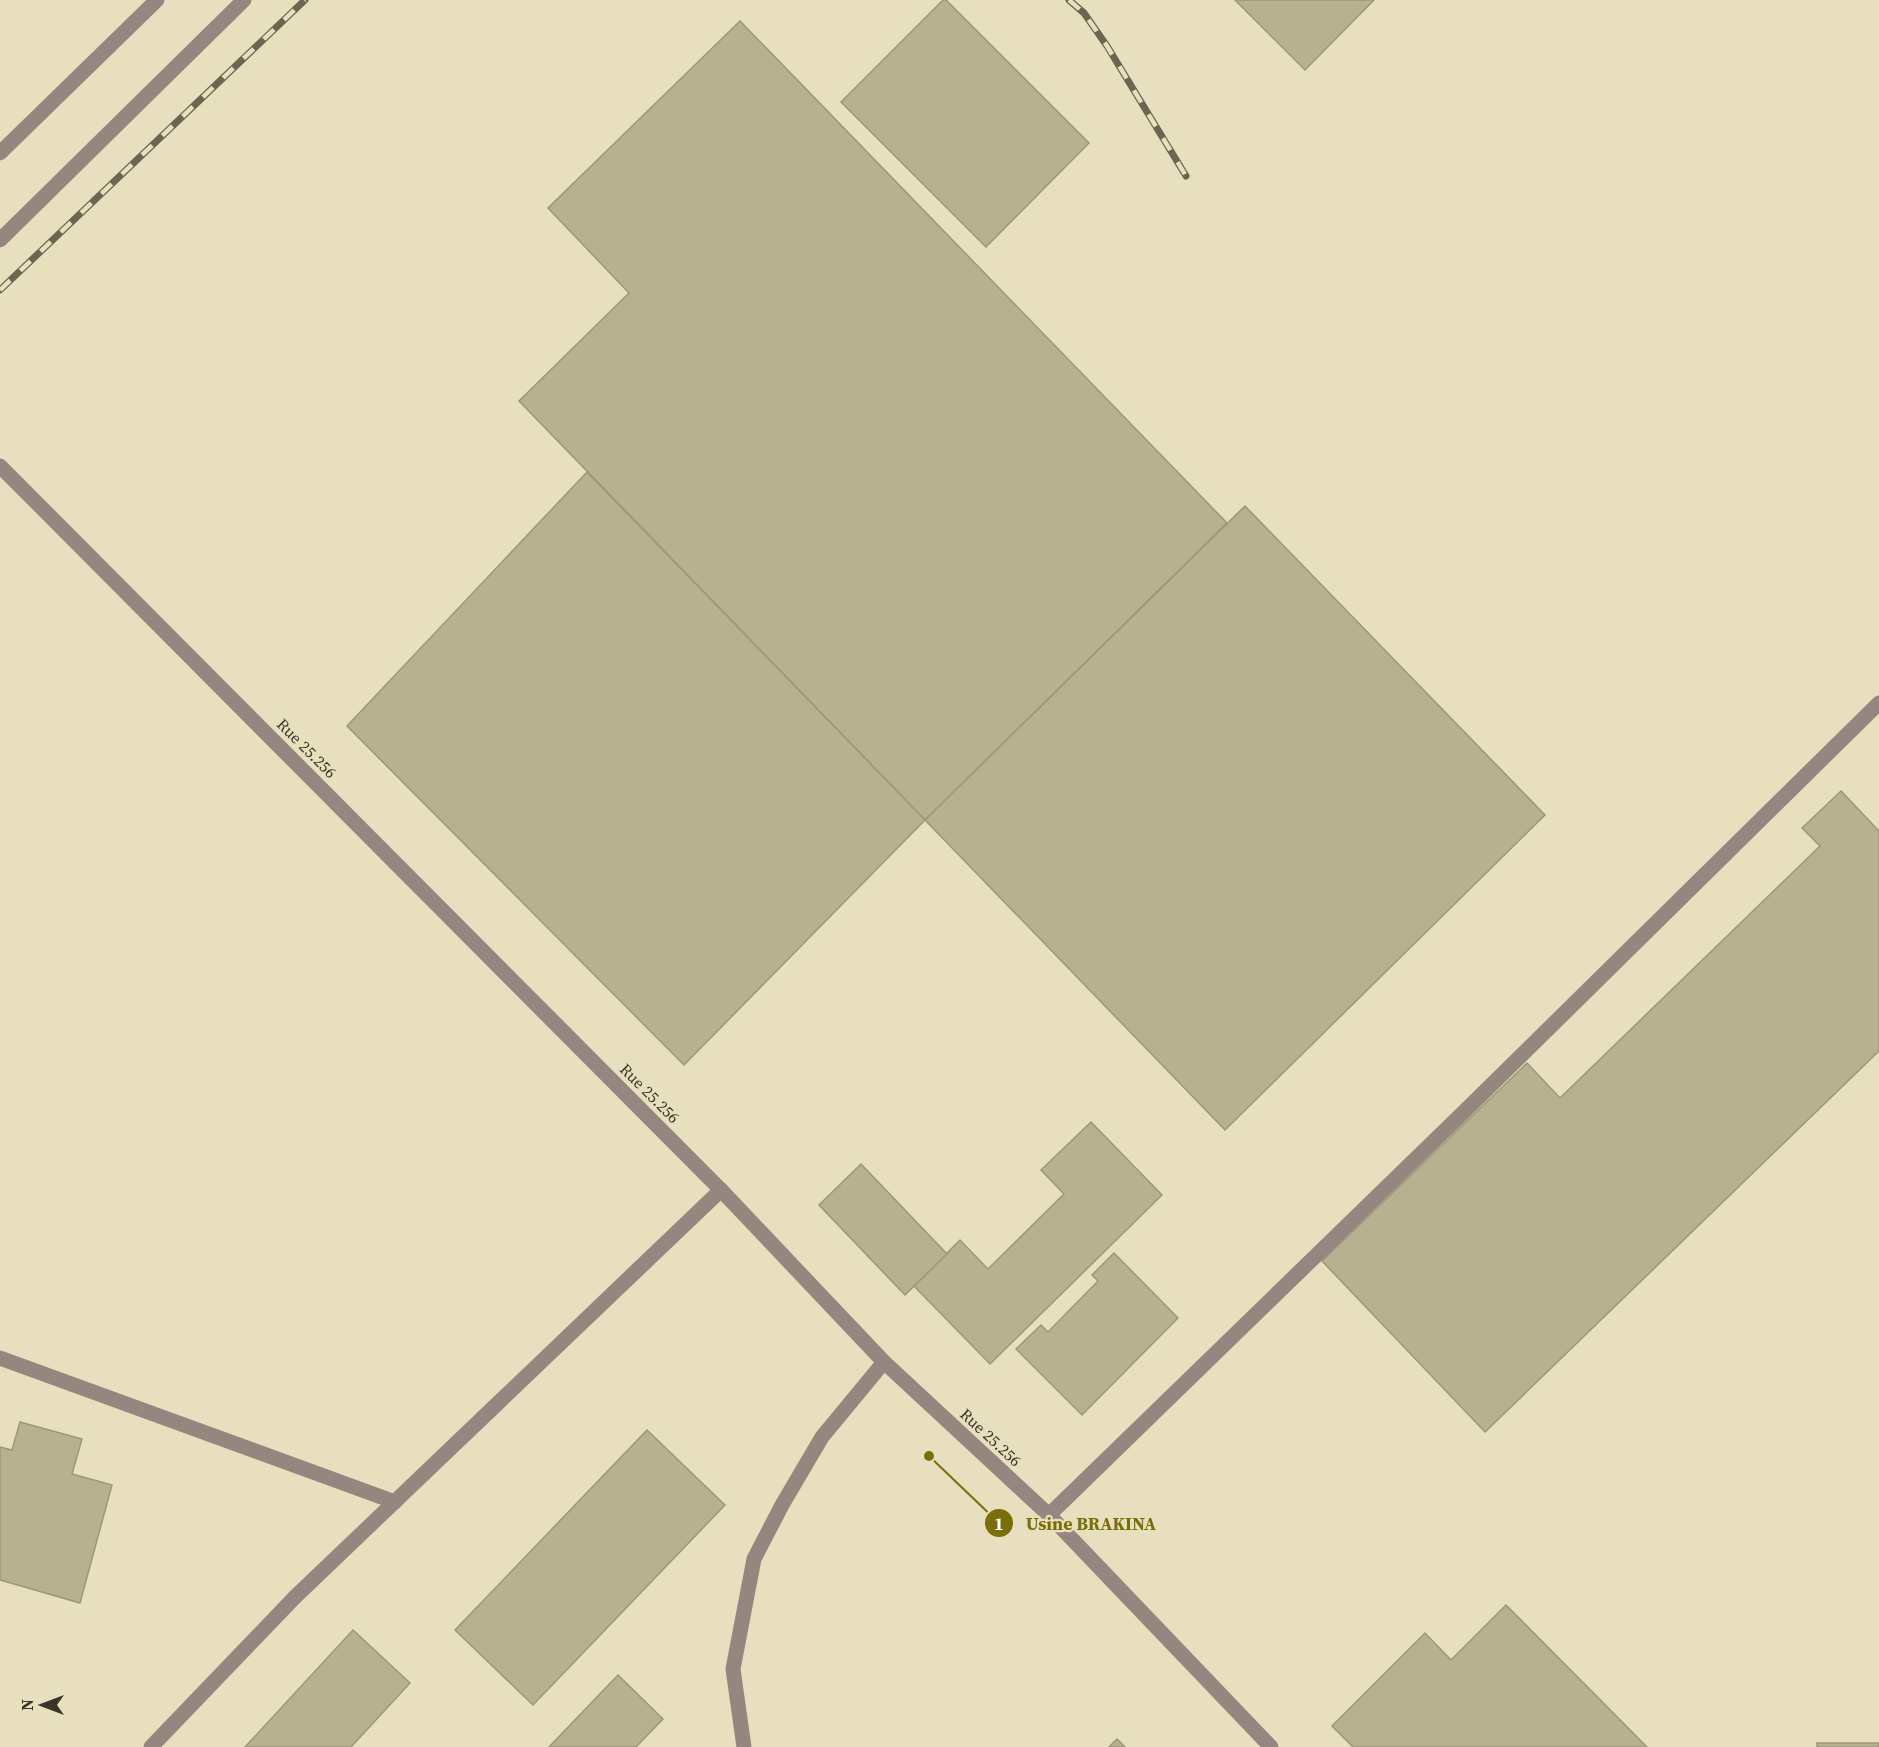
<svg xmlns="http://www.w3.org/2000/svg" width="1879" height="1747" viewBox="0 0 1879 1747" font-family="'Source Serif 4',serif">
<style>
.building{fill:#b8b18f;stroke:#9e9777;stroke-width:1.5}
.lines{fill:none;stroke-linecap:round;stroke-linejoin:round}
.minor{stroke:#958680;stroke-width:15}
.rail-casing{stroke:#6a6652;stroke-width:7}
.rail{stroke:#e7dfbd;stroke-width:4.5;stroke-dasharray:14;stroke-linecap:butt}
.labels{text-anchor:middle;stroke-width:4.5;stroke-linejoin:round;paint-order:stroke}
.street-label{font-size:16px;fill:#383527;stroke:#e7dfbd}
.leader{fill:none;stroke:#7a6e0b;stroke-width:2}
.callout-dot{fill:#7a6e0b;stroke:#e7dfbd;stroke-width:2}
.mark-label{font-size:18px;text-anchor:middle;font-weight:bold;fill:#fff}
.callout-label{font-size:18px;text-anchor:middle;font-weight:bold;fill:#7a6e0b;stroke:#e7dfbd;stroke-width:4.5;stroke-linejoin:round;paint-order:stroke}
</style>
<rect width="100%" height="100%" fill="#e7dfbd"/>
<!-- building -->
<g class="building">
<path d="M943 0H946L1089 143 986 247 841 102Z"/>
<path d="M1235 0H1374L1305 70Z"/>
<path d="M740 21 1227 523 925 820 519 401 629 293 548 208Z"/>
<path d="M587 472 925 820 684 1065 347 726Z"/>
<path d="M1245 506 1545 815 1225 1130 925 820Z"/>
<path d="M1841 791 1879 831V1051L1485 1432 1322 1261 1527 1063 1560 1098 1820 846 1802 828Z"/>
<path d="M1091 1122 1162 1195 990 1364 914 1286 960 1240 988 1269 1064 1194 1041 1170Z"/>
<path d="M861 1164 947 1254 905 1295 819 1205Z"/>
<path d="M1114 1253 1178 1318 1082 1415 1016 1349 1041 1325 1048 1332 1098 1281 1092 1275Z"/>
<path d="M20 1422 82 1439 72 1474 112 1485 80 1603 0 1580V1447L12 1450Z"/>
<path d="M647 1430 725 1505 533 1705 455 1630Z"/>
<path d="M1506 1605 1647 1747H1353L1332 1726 1425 1633 1451 1660Z"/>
<path d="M353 1630 410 1683 351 1747H245Z"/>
<path d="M618 1675 663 1719 636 1747H549Z"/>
<path d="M1117 1739 1125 1747H1109Z"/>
<rect x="1817" y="1743" width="62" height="4"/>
</g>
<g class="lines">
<!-- minor -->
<g class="minor">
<path d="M0 153 157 0"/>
<path d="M0 240 244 0"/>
<path d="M0 466 721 1190 884 1362 1049 1515 1271 1747"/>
<path d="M0 1358 395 1502"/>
<path d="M1049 1515 1469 1107 1879 703"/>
<path d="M151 1747 295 1597 721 1190"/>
<path d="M744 1747 733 1669 754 1559 782 1505 822 1437 884 1362"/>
</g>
<!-- rail casing -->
<g class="rail-casing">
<g id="rail">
<path d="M1069 0 1084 13 1107 46 1186 176"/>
<path d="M0 290 305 0"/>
</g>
</g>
<!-- rail -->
<use href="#rail" class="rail"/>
</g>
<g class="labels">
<!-- street labels -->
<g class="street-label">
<text transform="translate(307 748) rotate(45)" y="6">Rue 25.256</text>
<text transform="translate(650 1093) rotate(45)" y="6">Rue 25.256</text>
<text transform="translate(991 1437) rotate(43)" y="6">Rue 25.256</text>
</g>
</g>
<!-- callouts -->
<path class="leader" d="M929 1456L999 1523"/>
<g class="callout-dot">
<circle cx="929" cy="1456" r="6"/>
<circle cx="999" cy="1523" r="15"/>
</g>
<g class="mark-label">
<text x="999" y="1530">1</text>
</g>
<g class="callout-label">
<text x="1091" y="1530">Usine BRAKINA</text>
</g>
<!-- north arrow -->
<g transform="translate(42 1705) rotate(270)" stroke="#e7dfbd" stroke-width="4.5" paint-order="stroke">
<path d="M0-4.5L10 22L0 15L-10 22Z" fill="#383527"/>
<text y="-9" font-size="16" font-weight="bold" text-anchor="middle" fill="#383527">N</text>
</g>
</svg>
